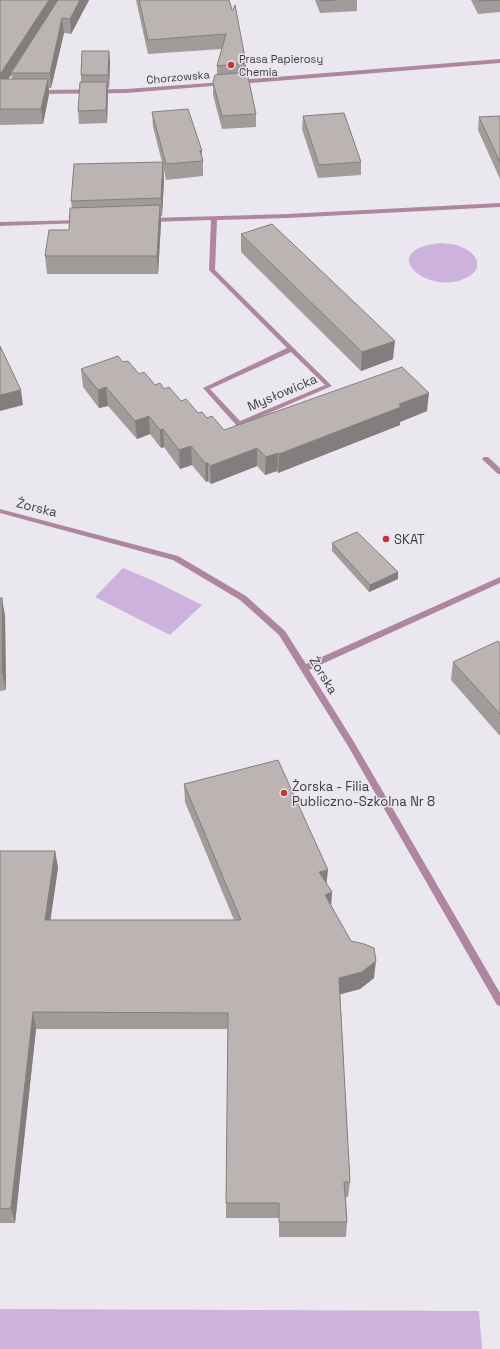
<svg xmlns="http://www.w3.org/2000/svg" width="500" height="1349" viewBox="0 0 500 1349" font-family="'Space Grotesk',sans-serif">
<style>
.green{fill:#cdb2dd}
.lines{fill:none;stroke-linecap:round;stroke-linejoin:round}
.minor{fill:#af86a1;fill-rule:evenodd}
.wall{fill:#a19b99;fill-rule:evenodd}
.shaded-wall{fill:#837e7d}
.building{fill:#bbb4b2;stroke:#837e7d}
.poi-dot{fill:#c43634;stroke:#ebe7ee;stroke-width:1.5}
.labels{text-anchor:middle;stroke-width:3;stroke-linejoin:round;paint-order:stroke}
.far-poi-label{font-size:11px;fill:#3d3b3e;stroke:#ebe7ee;text-anchor:start}
.far-street-label{font-size:11px;fill:#3d3b3e;stroke:#ebe7ee}
.street-label{font-size:13px;fill:#3d3b3e;stroke:#ebe7ee}
.poi-label{font-size:13px;fill:#3d3b3e;stroke:#ebe7ee;text-anchor:start}
</style>
<rect width="100%" height="100%" fill="#ebe7ee"/>
<!-- green -->
<g class="green">
<path d="M440 243C447 243 454 244 461 247 478 253 485 269 466 278 428 297 374 250 440 243Z"/>
<path d="M123 568 154 581 202 605 170 635 95 597Z"/>
<path d="M0 1309 479 1311 482 1349H0Z"/>
</g>
<g class="lines">
<!-- minor -->
<g class="minor">
<path d="M500 59V63L238 84 235 82 238 80Z"/>
<path d="M223 82 225 83V85L126 93 39 94 36 92 39 90 126 89Z"/>
<path d="M500 203V207L287 218 217 220 215 270 332 386 239 426H237L203 388 287 348 209 270 211 220 151 222 148 220 151 218 287 214ZM291 352 325 385 240 421 210 389Z"/>
<path d="M80 220 82 221V223L0 226V222Z"/>
<path d="M484 457H488L500 468V474H498L484 461 482 459Z"/>
<path d="M0 509 178 556 246 596 285 631 306 664 500 577V583L309 670 354 742 500 993V1006L497 1005 348 746 279 635 240 600 173 560 0 513Z"/>
</g>
</g>
<!-- wall -->
<g class="wall">
<path d="M0 0H89L71 34 64 33 51 88H49V94L43 124 0 125ZM11 75 12 79H8Z"/>
<path d="M136 0H229L246 63V72L256 114V127L222 129 213 95V82L217 74V66L222 49 148 54Z"/>
<path d="M315 0H357V11L320 13Z"/>
<path d="M471 0H500V12L478 14Z"/>
<path d="M109 51 110 63 109 88H108V94L107 123 79 124 78 111 81 82V75Z"/>
<path d="M152 112 202 151V157L203 161V176L166 180 163 166 164 180 162 216H161V223L158 274H47L45 256 69 230 72 208 71 201 162 162 153 127Z"/>
<path d="M303 116 361 162V175L318 178 302 129Z"/>
<path d="M500 116V179L478 130 479 117Z"/>
<path d="M241 234 393 359 361 371 241 252Z"/>
<path d="M123 362 155 385 164 389 198 413 207 418 224 430 427 411 400 422V425L278 473 277 471 265 475 257 466 211 484 208 481 206 482 192 465 180 469 164 447 161 448 150 434 137 439 108 406 99 408 83 387 81 369Z"/>
<path d="M332 543 398 572V579L369 592 332 551Z"/>
<path d="M0 598 5 616 6 690 0 691Z"/>
<path d="M500 643V736L451 680 453 662Z"/>
<path d="M184 784 327 884 331 907 351 941 374 978 360 989 340 994 350 1182 348 1197H346L347 1222 346 1237H279V1218H226V1203L228 1029H36L15 1223H0V851H55L58 868 50 920H234L185 802Z"/>
</g>
<!-- shaded-wall -->
<g class="shaded-wall">
<path d="M49 0H59L11 73V75L3 88 0 89V73Z"/>
<path d="M80 0H89L71 34 70 19Z"/>
<path d="M62 18 64 33 51 88 50 73Z"/>
<path d="M109 51 110 63 109 88 108 75Z"/>
<path d="M48 79 49 94 43 124 41 109Z"/>
<path d="M107 82 108 94 107 123 106 110Z"/>
<path d="M163 162 164 180 162 216 161 198Z"/>
<path d="M160 205 161 223 158 274 157 256Z"/>
<path d="M395 341 393 359 361 371 362 352Z"/>
<path d="M106 387 108 406 99 408 98 390Z"/>
<path d="M21 390 23 405 0 411V395Z"/>
<path d="M429 393 427 411 400 422V425L278 473 279 454 399 404Z"/>
<path d="M149 416 150 434 137 439 135 421Z"/>
<path d="M163 429 164 447 161 448 160 430Z"/>
<path d="M191 446 192 465 180 469 179 450Z"/>
<path d="M257 448V466L211 484 210 466Z"/>
<path d="M278 453 277 471 265 475 266 457Z"/>
<path d="M205 463H208V481L206 482Z"/>
<path d="M398 572V579L369 592 370 585Z"/>
<path d="M2 598 5 616 6 690 2 672Z"/>
<path d="M55 851 58 868 48 937 45 920Z"/>
<path d="M328 870 326 888 319 872Z"/>
<path d="M332 892 331 910 325 895Z"/>
<path d="M376 961 374 978 360 989 338 995 339 978Z"/>
<path d="M33 1012 36 1029 15 1223 11 1208Z"/>
</g>
<!-- building -->
<g class="building">
<path d="M0 0H49L1 73H0Z"/>
<path d="M58 0H80L70 19 62 18 50 73H11Z"/>
<path d="M139 0H229L232 10H233L235 5 246 63 217 66 226 34 148 40Z"/>
<path d="M320 0H335L320 1Z"/>
<path d="M479 0H500L479 1Z"/>
<path d="M82 51H109L108 75H81Z"/>
<path d="M247 72 256 114 222 116 213 82 215 75Z"/>
<path d="M0 79H48L41 109H0Z"/>
<path d="M80 82H107L106 110 78 111Z"/>
<path d="M188 109 202 151H200L203 161 166 164 152 112Z"/>
<path d="M344 113 361 162 319 165 303 116Z"/>
<path d="M500 116V162L479 117Z"/>
<path d="M163 162 161 198 71 201 74 164Z"/>
<path d="M160 205 157 256H45L49 230H69L70 208Z"/>
<path d="M272 224 395 341 362 352 241 234Z"/>
<path d="M0 346 21 390 0 395Z"/>
<path d="M118 356 123 362 128 361 139 374 144 372 155 385 160 383 164 389 169 387 181 401 186 399 198 413 202 412 207 418 212 416 224 430 402 367 429 393 399 404 401 407 279 454 278 453 266 457 257 448 210 466 208 463H205L191 446 179 450 163 429 160 430 149 416 135 421 106 387 98 390 81 369Z"/>
<path d="M357 532 398 572 370 585 332 543Z"/>
<rect x="0" y="598" width="2" height="74"/>
<path d="M498 641 500 643V714L453 662Z"/>
<path d="M278 760 328 870 319 872 332 892 325 895 351 941 364 944 374 948 376 961 362 972 339 978 350 1182H344L347 1222H279V1203H226L228 1013 33 1012 11 1208 0 1209V851H55L45 920H241L184 784Z"/>
</g>
<!-- markers -->
<g class="poi-dot">
<circle cx="231" cy="65" r="4"/>
<circle cx="386" cy="539" r="4"/>
<circle cx="284" cy="793" r="4"/>
</g>
<g class="labels">
<!-- far-poi labels -->
<g class="far-poi-label">
<text x="239" y="63">Prasa Papierosy<tspan x="239" dy="13">Chemia</tspan></text>
</g>
<!-- far-street labels -->
<g class="far-street-label">
<text transform="translate(178 77) rotate(-5)" y="4">Chorzowska</text>
</g>
<!-- street labels -->
<g class="street-label">
<text transform="translate(282 392) rotate(-23)" y="5">Mysłowicka</text>
<text transform="translate(37 507) rotate(14)" y="5">Żorska</text>
<text transform="translate(324 675) rotate(59)" y="5">Żorska</text>
</g>
<!-- poi labels -->
<g class="poi-label">
<text x="394" y="544">SKAT</text>
<text x="292" y="791">Żorska - Filia<tspan x="292" dy="15">Publiczno-Szkolna Nr 8</tspan></text>
</g>
</g>
</svg>
